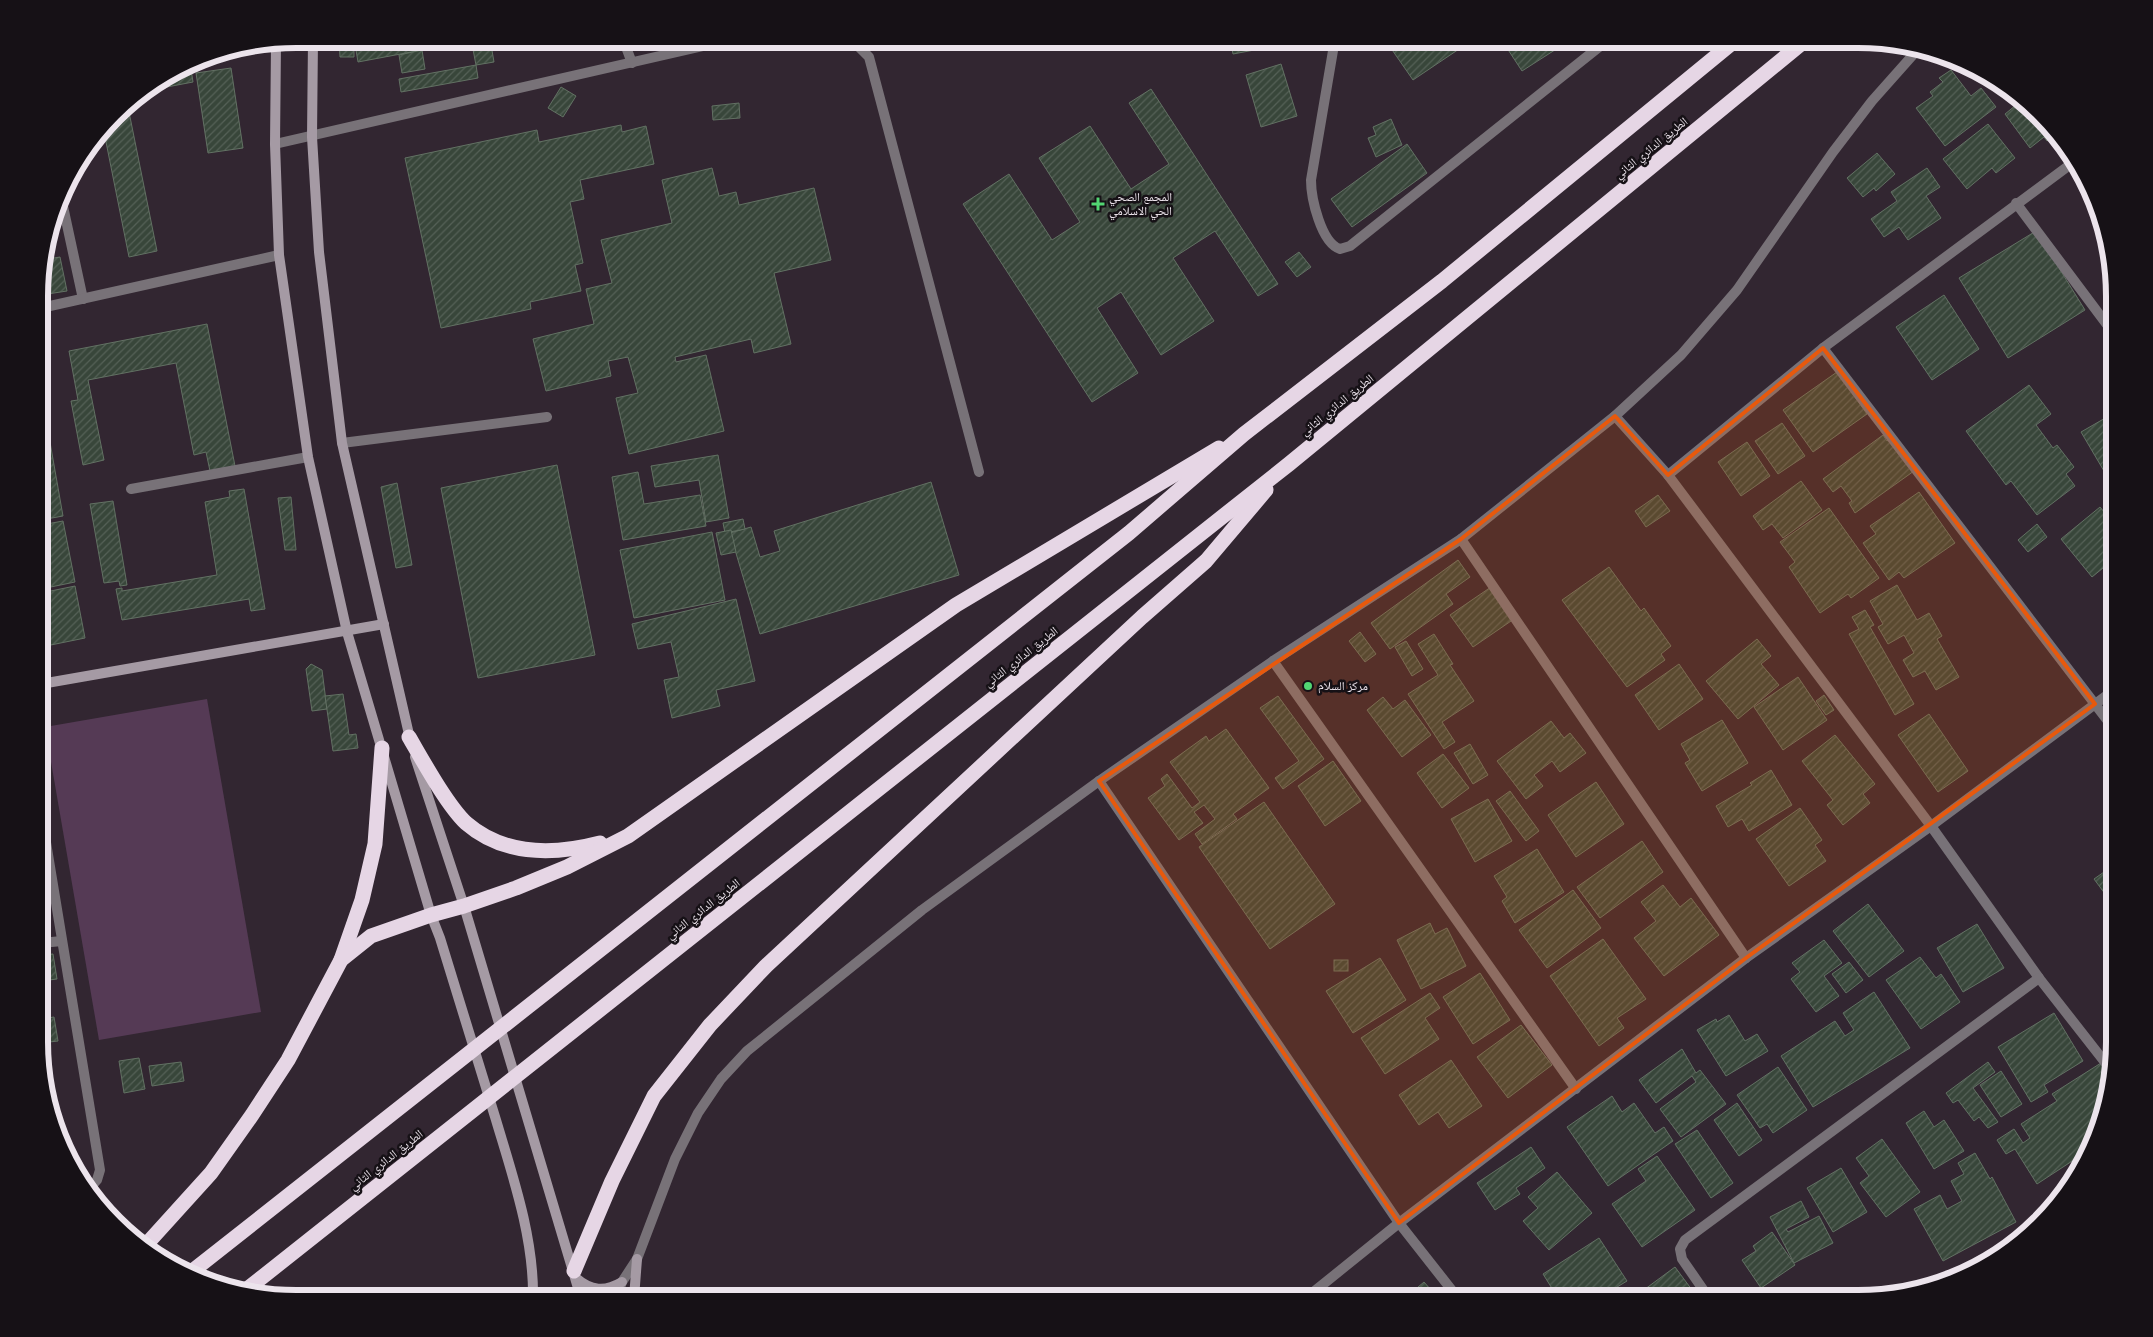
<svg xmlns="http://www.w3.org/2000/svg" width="2153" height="1337" viewBox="0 0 2153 1337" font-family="'DM Sans','Noto Naskh Arabic',sans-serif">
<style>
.grass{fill:#553a55}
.building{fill:url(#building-hatch);stroke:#627163}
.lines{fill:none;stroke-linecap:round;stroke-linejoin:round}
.lane{stroke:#787278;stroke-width:10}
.street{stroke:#787278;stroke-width:10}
.secondary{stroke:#a59aa4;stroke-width:10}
.highway{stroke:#e6d6e5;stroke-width:15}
.marked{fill:#e8590c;fill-opacity:0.2;stroke:#e8590c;stroke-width:4;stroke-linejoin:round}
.poi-dot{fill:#52d673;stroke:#161116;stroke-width:2}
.labels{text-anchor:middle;stroke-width:5;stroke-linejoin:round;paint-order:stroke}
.street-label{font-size:12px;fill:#ece4ec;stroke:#161116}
.poi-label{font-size:12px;fill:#ece4ec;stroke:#161116;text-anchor:start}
.rim{fill:none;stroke:#ece4ec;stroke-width:6}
</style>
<defs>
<pattern id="building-hatch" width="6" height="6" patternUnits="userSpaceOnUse" patternTransform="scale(1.25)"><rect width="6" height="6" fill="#38463a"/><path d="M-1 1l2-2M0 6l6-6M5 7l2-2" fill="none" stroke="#556157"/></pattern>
</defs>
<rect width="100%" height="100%" fill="#322631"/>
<!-- grass -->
<path class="grass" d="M207 699 261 1012 99 1040 45 727Z"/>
<!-- building -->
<g class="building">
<path d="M339 39H354V57H340Z"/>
<path d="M385 39H420L422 50 358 62 355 44Z"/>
<path d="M420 39H471L472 42 422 50Z"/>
<path d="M471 39H490L494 62 476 65Z"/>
<path d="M505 39H522L523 40 506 43Z"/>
<path d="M1230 39H1264L1265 48 1233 54Z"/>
<path d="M1395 39H1465L1468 43 1413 80 1388 44Z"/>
<path d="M1501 39H1572L1522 71Z"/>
<path d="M422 50 425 69 402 73 399 55Z"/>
<path d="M190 63 193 82 146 91Z"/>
<path d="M1281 64 1297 116 1261 127 1246 75Z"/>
<path d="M476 65 478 78 401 92 399 79Z"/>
<path d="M231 68 243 148 208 153 196 73Z"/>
<path d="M1951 70 1971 96 1981 88 1996 107 1945 146 1916 108 1933 96 1930 92 1943 82 1939 78Z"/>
<path d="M1991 78 2000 82 2005 86 1997 92 1988 81Z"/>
<path d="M561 87 576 96 563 117 548 108Z"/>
<path d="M1151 89 1278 284 1258 296 1215 231 1173 258 1214 321 1161 355 1121 292 1097 308 1138 373 1092 402 963 204 1009 174 1052 240 1080 222 1039 158 1090 126 1131 189 1169 164 1129 103Z"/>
<path d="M2021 101 2050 126 2056 134 2047 141 2044 137 2030 148 2005 114Z"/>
<path d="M127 102 157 251 129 257 104 132Z"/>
<path d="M739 103 740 118 713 120 712 106Z"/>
<path d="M1391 119 1402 145 1376 157 1368 138 1376 135 1373 127Z"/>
<path d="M1988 124 2015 158 1996 173 1992 168 1967 189 1943 159Z"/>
<path d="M621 125 622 132 646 126 654 164 580 180 584 199 570 202 583 263 575 265 581 291 530 302 531 309 441 328 405 158 537 130 539 142Z"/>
<path d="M1407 144 1427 173 1352 227 1331 199Z"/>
<path d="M1877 153 1895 174 1876 191 1874 188 1863 197 1847 178Z"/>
<path d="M712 168 719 196 736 192 739 205 814 188 831 260 774 273 791 344 754 353 751 339 675 357 676 362 706 355 724 431 629 454 616 398 638 393 628 357 608 361 611 376 546 391 533 339 594 324 586 289 612 283 601 240 672 223 662 180Z"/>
<path d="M1927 168 1940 187 1926 196 1941 218 1908 240 1899 227 1884 237 1871 219 1897 201 1891 192Z"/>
<path d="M2088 188 2099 214 2083 192Z"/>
<path d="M2036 231 2085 310 2008 358 1959 278Z"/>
<path d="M1299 252 1311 267 1297 277 1285 262Z"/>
<path d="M60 257 67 291 41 295 42 260Z"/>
<path d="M1944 295 1979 349 1932 380 1896 327Z"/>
<path d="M207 324 235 466 210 471 206 452 194 455 176 363 88 380 104 460 83 465 71 401 78 400 69 351Z"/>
<path d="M1837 372 1867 414 1813 452 1783 410Z"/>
<path d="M2029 385 2051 414 2036 425 2053 448 2057 445 2074 467 2066 474 2075 486 2037 515 2011 481 2006 485 1966 431Z"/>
<path d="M41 394 46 420 41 421Z"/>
<path d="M2114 413V488L2081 432Z"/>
<path d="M1782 423 1805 456 1778 474 1755 441Z"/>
<path d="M47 425 63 516 41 520V426Z"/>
<path d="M1883 435 1887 441 1891 438 1914 471 1855 513 1849 503 1852 501 1841 486 1833 492 1823 479Z"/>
<path d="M1747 442 1770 476 1741 496 1718 462Z"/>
<path d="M718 455 729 518 706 522 699 480 655 487 651 466Z"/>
<path d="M557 465 595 655 478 678 441 488Z"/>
<path d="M638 472 644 504 700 495 706 526 623 540 612 477Z"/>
<path d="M1801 481 1822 510 1783 538 1772 524 1763 530 1753 516Z"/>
<path d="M931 482 959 575 760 634 730 533 751 527 760 557 780 551 774 531Z"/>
<path d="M397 483 412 565 396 568 381 487Z"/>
<path d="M244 489 265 609 251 611 249 599 122 620 116 589 122 588V591L217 575 205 502 230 497 229 491Z"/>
<path d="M1919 492 1955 543 1904 578 1899 572 1889 580 1863 543 1876 534 1870 526Z"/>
<path d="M1658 495 1670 511 1646 527 1635 511Z"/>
<path d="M291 497 296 550H285L278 498Z"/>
<path d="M113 501 127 585 120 586 119 581 104 583 90 504Z"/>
<path d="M2100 507 2114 524V559L2092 577 2061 539Z"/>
<path d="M1829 508 1879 578 1851 598 1848 594 1820 613 1789 567 1795 562 1780 542Z"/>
<path d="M743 519 745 529 725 533 723 523Z"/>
<path d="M63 521 75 582 41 589V525Z"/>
<path d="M2037 524 2047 537 2028 552 2018 540Z"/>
<path d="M731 530 736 552 721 555 716 533Z"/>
<path d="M712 532 725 600 634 618 620 550Z"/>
<path d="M1458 560 1470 577 1446 594 1453 604 1390 649 1371 623Z"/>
<path d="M1609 567 1641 611 1644 608 1671 646 1661 654 1665 660 1627 687 1562 600Z"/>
<path d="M1897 585 1917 620 1929 613 1942 636 1937 639 1959 677 1936 690 1925 671 1913 677 1903 660 1914 653 1904 635 1888 644 1878 627 1883 624 1870 601Z"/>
<path d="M75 586 85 638 41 647V593Z"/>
<path d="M1491 587 1514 619 1473 647 1450 615Z"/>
<path d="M736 599 755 681 716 690 720 706 672 718 664 680 679 677 671 642 638 649 632 624Z"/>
<path d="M1865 610 1874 625 1870 627 1914 704 1895 715 1849 634 1859 629 1852 617Z"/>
<path d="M1360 632 1376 654 1365 662 1349 641Z"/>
<path d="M1434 634 1453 664 1450 665 1474 701 1442 722 1455 742 1444 749 1408 694 1438 675 1418 644Z"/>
<path d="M1757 639 1771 656 1761 664 1779 685 1738 719 1706 681Z"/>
<path d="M1406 641 1423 669 1412 676 1395 647Z"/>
<path d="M311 664 322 670 327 709 312 711 306 669Z"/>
<path d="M1679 664 1703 699 1659 730 1635 695Z"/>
<path d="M1798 677 1827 720 1783 750 1754 707Z"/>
<path d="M343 694 349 735 356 734 358 748 333 751 325 696Z"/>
<path d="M1824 695 1834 710 1826 715 1816 701Z"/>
<path d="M1278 696 1324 759 1283 789 1275 778 1299 761 1260 708Z"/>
<path d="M1383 697 1393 709 1405 700 1431 735 1402 757 1367 710Z"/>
<path d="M1929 714 1968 771 1938 792 1898 735Z"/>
<path d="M1722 720 1748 763 1702 791 1685 763 1690 760 1681 744Z"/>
<path d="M1551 721 1564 738 1570 733 1586 753 1560 772 1552 761 1534 775 1543 786 1526 799 1497 761Z"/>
<path d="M1226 729 1269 788 1233 814 1237 819 1202 844 1195 834 1215 819 1204 805 1194 812 1203 823 1179 840 1148 798 1165 786 1161 779 1167 774 1192 808 1200 802 1170 762 1206 736 1209 741Z"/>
<path d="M1835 735 1875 784 1863 794 1870 803 1843 825 1827 805 1833 800 1802 761Z"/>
<path d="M1470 744 1488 775 1473 784 1454 753Z"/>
<path d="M1443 754 1469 788 1442 808 1417 773Z"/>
<path d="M1333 761 1361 801 1325 826 1298 786Z"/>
<path d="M1771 770 1792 805 1749 831 1742 819 1728 827 1716 806 1752 785 1750 783Z"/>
<path d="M1596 782 1624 824 1576 857 1548 815Z"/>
<path d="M1510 791 1539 831 1526 841 1496 801Z"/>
<path d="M1488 799 1512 841 1475 862 1451 819Z"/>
<path d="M1264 802 1335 904 1270 949 1199 847Z"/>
<path d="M1800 808 1822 840 1815 845 1826 861 1789 886 1756 839Z"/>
<path d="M1642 841 1663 872 1600 918 1577 887Z"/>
<path d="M1537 849 1564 892 1515 923 1502 901 1507 897 1494 876Z"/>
<path d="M2114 865V906L2094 879Z"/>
<path d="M41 866 45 886 41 887Z"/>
<path d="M1663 885 1680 907 1691 898 1719 935 1664 976 1634 938 1656 921 1641 902Z"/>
<path d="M41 887 44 902H41Z"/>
<path d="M1573 890 1601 928 1547 968 1519 930Z"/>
<path d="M1868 904 1904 951 1869 977 1833 931Z"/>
<path d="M41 913 44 935 41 936Z"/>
<path d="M1430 923 1435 934 1447 928 1466 966 1421 989 1397 940Z"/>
<path d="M1977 924 2004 968 1963 992 1937 948Z"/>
<path d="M1603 939 1646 999 1617 1018 1624 1028 1599 1046 1550 976Z"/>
<path d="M1824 940 1842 963 1824 976 1839 996 1816 1012 1791 979 1800 972 1792 963Z"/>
<path d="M53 954 57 979 41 981V955Z"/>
<path d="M1920 957 1936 978 1941 974 1960 1002 1921 1029 1886 980Z"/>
<path d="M1380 958 1406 1000 1353 1033 1326 991Z"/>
<rect x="1334" y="960" width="14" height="11"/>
<path d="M1849 962 1863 980 1846 993 1832 974Z"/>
<path d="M1480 973 1510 1020 1473 1044 1443 997Z"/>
<path d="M1874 992 1910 1048 1813 1107 1781 1056 1835 1021 1845 1036 1854 1030 1843 1013Z"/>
<path d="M1430 993 1440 1008 1425 1018 1439 1039 1385 1074 1361 1038Z"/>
<path d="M2054 1013 2083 1061 2044 1085 2048 1092 2031 1102 1998 1047Z"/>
<path d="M1729 1015 1745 1041 1757 1034 1768 1051 1726 1076 1697 1030 1716 1019 1717 1022Z"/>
<path d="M54 1017 58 1041 41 1043V1019Z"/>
<path d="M1521 1025 1552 1065 1508 1098 1477 1057Z"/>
<path d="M1682 1049 1696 1073 1700 1070 1726 1104 1681 1137 1660 1109 1696 1082 1692 1076 1656 1103 1639 1080Z"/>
<path d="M139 1058 145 1089 124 1093 119 1061Z"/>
<path d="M1451 1060 1482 1106 1449 1128 1438 1112 1419 1125 1399 1095Z"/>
<path d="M181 1062 184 1081 152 1086 149 1066Z"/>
<path d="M1988 1062 1995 1072 1973 1088 1998 1122 1988 1128 1979 1117 1974 1121 1958 1100 1953 1103 1946 1093Z"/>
<path d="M2101 1063 2110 1077 2101 1123 2086 1152 2037 1184 2015 1149 2006 1154 1997 1140 2014 1129 2023 1143 2030 1138 2021 1124 2057 1101 2052 1094Z"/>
<path d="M1778 1067 1807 1110 1773 1133 1767 1124 1760 1128 1737 1095Z"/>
<path d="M2001 1071 2022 1104 2001 1117 1980 1085Z"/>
<path d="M48 1077 58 1125 42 1078Z"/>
<path d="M1612 1096 1622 1112 1634 1103 1655 1133 1664 1127 1673 1141 1608 1186 1567 1127Z"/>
<path d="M1737 1103 1762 1140 1739 1156 1714 1120Z"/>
<path d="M1924 1111 1934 1127 1944 1120 1964 1151 1934 1169 1906 1123Z"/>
<path d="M1697 1130 1733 1183 1711 1198 1675 1144Z"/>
<path d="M1882 1139 1920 1192 1886 1217 1860 1183 1869 1176 1856 1158Z"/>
<path d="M1531 1147 1545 1168 1516 1188 1520 1194 1495 1210 1477 1183Z"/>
<path d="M1975 1153 1990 1179 1992 1177 2016 1222 1943 1261 1914 1209 1940 1195 1947 1209 1962 1201 1951 1181 1964 1174 1958 1163Z"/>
<path d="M1657 1156 1695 1210 1642 1247 1612 1204 1646 1181 1638 1169Z"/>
<path d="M1841 1168 1867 1212 1833 1232 1807 1188Z"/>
<path d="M1557 1172 1592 1213 1549 1250 1523 1221 1538 1208 1528 1197Z"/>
<path d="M1801 1201 1809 1217 1786 1229 1788 1232 1819 1216 1833 1243 1794 1263 1770 1217Z"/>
<path d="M1772 1232 1795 1265 1761 1288 1742 1260 1756 1251 1753 1246Z"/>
<path d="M1599 1238 1627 1281 1599 1298H1558L1543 1274Z"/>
<path d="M1675 1267 1698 1298H1646L1641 1292Z"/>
<path d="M1424 1282 1438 1298H1405Z"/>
</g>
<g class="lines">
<!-- lane -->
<path class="lane" d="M851 39 869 57 979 472"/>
<!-- street -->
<g class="street">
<path d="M623 39 632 63"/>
<path d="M1335 39 1311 180C1311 198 1321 243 1340 249L1350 246 1609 39"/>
<path d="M275 144 734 39"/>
<path d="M61 197 83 299"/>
<path d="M2016 203 2114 334"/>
<path d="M41 308 279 255"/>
<path d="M1823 348 2114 729"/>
<path d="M1615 416 1668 475 1931 826 2039 978 2111 1070"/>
<path d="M342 443 547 417"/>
<path d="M1668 475 1823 348 2075 161"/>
<path d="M131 489 308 457"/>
<path d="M1461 539 1746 958"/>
<path d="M1273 661 1576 1089"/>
<path d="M1099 781 1399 1223 1458 1298"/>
<path d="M41 812 100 1170 97 1180 88 1190"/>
<path d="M41 943 62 941"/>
<path d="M2004 1251 2031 1230"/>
<path d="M616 1298 622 1282 637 1259 675 1159 698 1113 721 1079 747 1051 922 910 1099 781 1273 661 1461 539 1615 416 1681 355 1737 290 1833 152 1872 101 1920 47"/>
<path d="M1306 1298 1399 1223 1746 958 1931 826 2114 690"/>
<path d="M1709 1298 1682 1259 1680 1249 1685 1240 2039 978"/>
</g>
<!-- secondary -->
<g class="secondary">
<path d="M313 39 312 137 319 252 342 443 411 743"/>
<path d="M276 43 275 144 279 255 308 457 347 632 431 915 440 938C459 998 477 1059 496 1120 513 1177 534 1238 533 1298"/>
<path d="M41 684 384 624"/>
<path d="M415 757 464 906 581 1298"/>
<path d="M576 1278C591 1291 605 1292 622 1282"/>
<path d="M634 1298 637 1259"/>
</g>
<!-- highway -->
<g class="highway">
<path d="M409 737C423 761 447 805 466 823 504 856 554 855 600 843"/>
<path d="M341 960 362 900 375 844 382 748"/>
<path d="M144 1247 211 1173 252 1115 288 1060 341 960 371 936 431 915 464 906 516 888 567 867 628 836 956 605 1219 448"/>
<path d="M574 1271 612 1181 654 1096 710 1025 766 966 1142 617 1206 561 1266 490"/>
<path d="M190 1273 1129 533 1244 434 1442 281 1737 39"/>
<path d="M246 1290 1289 464 1807 39"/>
</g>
</g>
<!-- marked area -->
<path class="marked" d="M1823 348 2095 704 1746 958 1399 1223 1099 781 1461 539 1615 416 1668 475Z"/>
<!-- markers -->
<g class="poi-dot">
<path d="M1095.5 196.5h5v5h5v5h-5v5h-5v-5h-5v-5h5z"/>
<circle cx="1308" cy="686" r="5"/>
</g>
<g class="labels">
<!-- street labels -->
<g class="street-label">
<text transform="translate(1651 148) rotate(-39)" y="4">الطريق الدائري الثاني</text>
<text transform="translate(1337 405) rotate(-39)" y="4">الطريق الدائري الثاني</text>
<text transform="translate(1021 657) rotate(-38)" y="4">الطريق الدائري الثاني</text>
<text transform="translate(703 909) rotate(-38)" y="4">الطريق الدائري الثاني</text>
<text transform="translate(386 1160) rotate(-38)" y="4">الطريق الدائري الثاني</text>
</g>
<!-- poi labels -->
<g class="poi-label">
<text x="1109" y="201">المجمع الصحي<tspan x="1109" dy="14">الحي الاسلامي</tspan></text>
<text x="1318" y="690">مركز السلام</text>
</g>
</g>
<!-- crop -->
<path d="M0 0H2153V1337H0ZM296 48H1858A248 248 0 0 1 2106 296V1042A248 248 0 0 1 1858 1290H296A248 248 0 0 1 48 1042V296A248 248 0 0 1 296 48Z" fill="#161116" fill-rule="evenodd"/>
<path class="rim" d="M296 48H1858A248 248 0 0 1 2106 296V1042A248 248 0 0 1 1858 1290H296A248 248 0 0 1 48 1042V296A248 248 0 0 1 296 48Z"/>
</svg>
